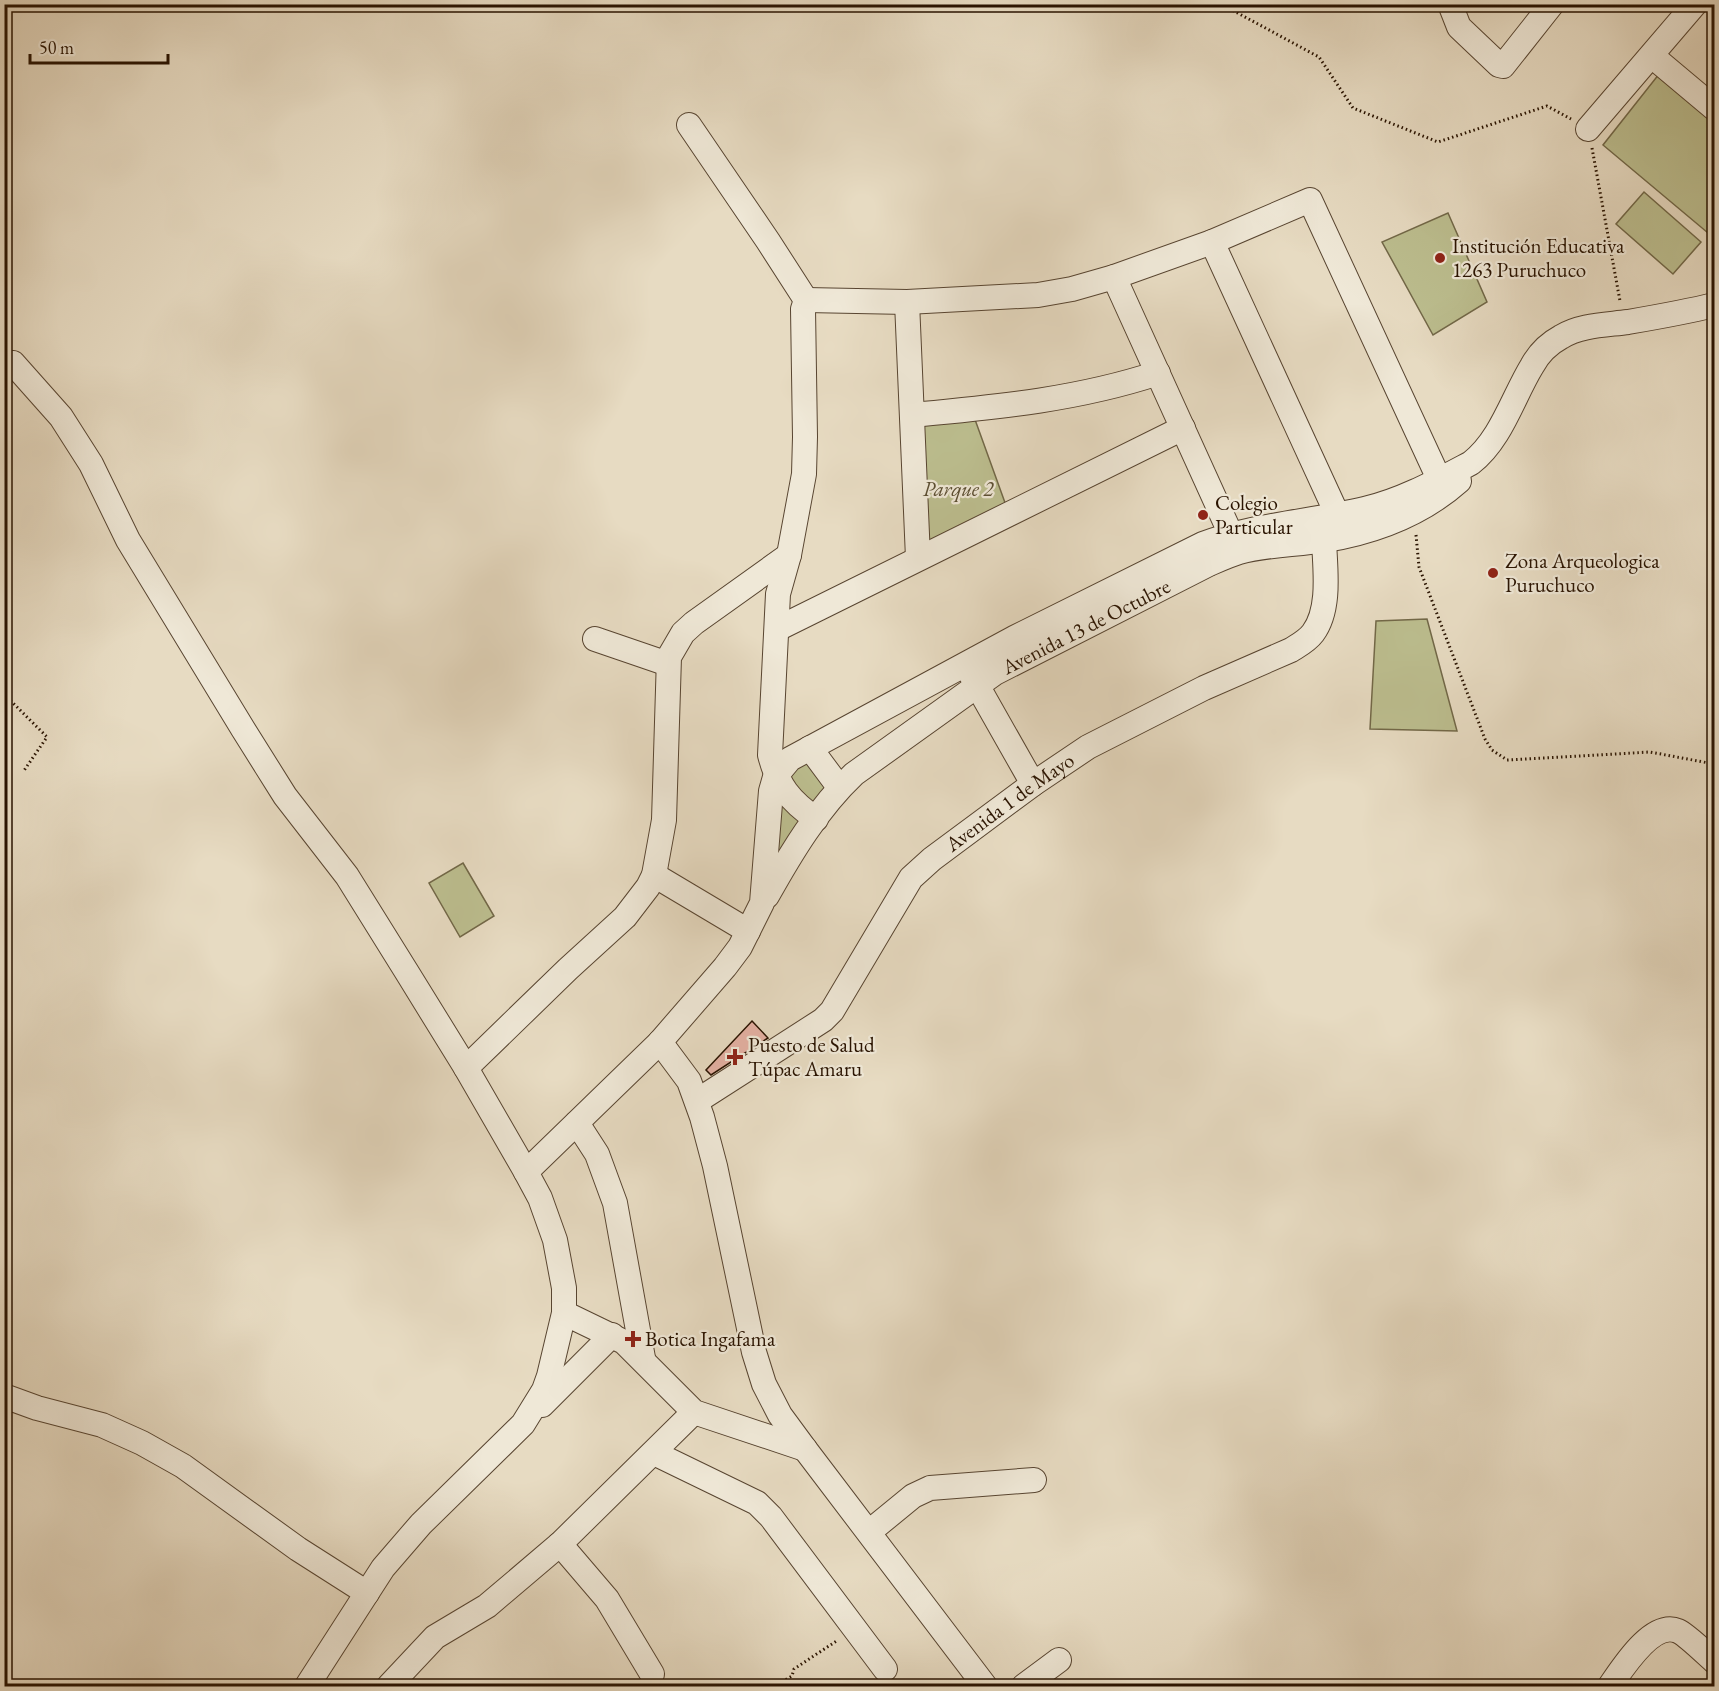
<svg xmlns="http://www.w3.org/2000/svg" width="1719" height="1691" viewBox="0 0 1719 1691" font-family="'EB Garamond',serif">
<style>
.green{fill:#bcbe8f;stroke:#726848;stroke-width:1.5}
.building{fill:#e4b1a3;stroke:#291301;stroke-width:1.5}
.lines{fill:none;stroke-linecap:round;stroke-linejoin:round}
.minor-casing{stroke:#584531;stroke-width:26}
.path{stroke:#291301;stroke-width:3;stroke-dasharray:1.5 3;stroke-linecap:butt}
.minor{stroke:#efe8d7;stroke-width:24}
.poi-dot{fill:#8f2418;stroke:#efe8d7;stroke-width:2}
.labels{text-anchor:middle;stroke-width:4.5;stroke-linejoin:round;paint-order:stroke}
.poi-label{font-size:21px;fill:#291301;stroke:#efe8d7;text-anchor:start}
.park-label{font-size:21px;font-style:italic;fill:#5c4f33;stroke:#efe8d7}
.street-label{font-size:21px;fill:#291301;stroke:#efe8d7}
</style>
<rect width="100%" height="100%" fill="#e7dbc2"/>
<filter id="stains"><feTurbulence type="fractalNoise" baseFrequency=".00333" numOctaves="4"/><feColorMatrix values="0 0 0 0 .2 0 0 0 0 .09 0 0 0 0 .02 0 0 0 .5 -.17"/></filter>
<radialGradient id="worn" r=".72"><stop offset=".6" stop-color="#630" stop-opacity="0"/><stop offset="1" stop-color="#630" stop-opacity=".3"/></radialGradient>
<!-- green -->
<g class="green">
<path d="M1663 69 1714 114V238L1603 145Z"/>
<path d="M1644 192 1701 242 1673 274 1616 224Z"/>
<path d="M1448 213 1487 302 1433 335 1382 242Z"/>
<path d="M973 414 1008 511 921 553 916 420Z"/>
<path d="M1427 619 1457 731 1370 729 1376 621Z"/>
<path d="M806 761 827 786 813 804 790 785 788 772Z"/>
<path d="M779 801 801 821 779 856 775 853Z"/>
<path d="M463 863 494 916 460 937 429 883Z"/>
</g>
<!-- building -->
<path class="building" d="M752 1021 768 1038 711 1075 706 1070Z"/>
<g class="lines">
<!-- minor casing -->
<g class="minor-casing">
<g id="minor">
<path d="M1450 4 1459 27 1499 65 1503 66 1552 4"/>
<path d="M1652 56 1714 108"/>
<path d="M689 125 768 241 806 300"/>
<path d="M1588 129 1695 4"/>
<path d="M1212 242 1337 514"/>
<path d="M1114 277 1237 548"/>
<path d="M806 300 907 302 1038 295 1072 289 1114 277 1212 242 1310 200 1439 479"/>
<path d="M806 300 803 309 805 437 804 474 789 555 778 594 770 755C778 786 790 801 816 819"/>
<path d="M907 302 918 558"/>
<path d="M13 363 61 417 91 464 128 540 243 729 285 796 347 876 408 974 466 1068 526 1172 540 1198 555 1240 564 1288V1313L549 1376 544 1390 523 1424 421 1524 383 1568 307 1686"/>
<path d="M912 415C996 407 1076 400 1158 373"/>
<path d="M777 629 1183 428"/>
<path d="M595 639 668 664"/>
<path d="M969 671 1033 784"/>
<path d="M810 748 839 787"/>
<path d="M654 875 748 931"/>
<path id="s1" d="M767 896C791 853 818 808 854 774L995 673 1209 564C1218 560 1229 555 1239 552 1267 544 1297 545 1326 540 1374 532 1422 514 1459 481"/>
<path d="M660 1042 689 1081 702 1117 715 1166 754 1352 764 1384 780 1415 805 1449 985 1686"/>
<path d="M466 1068 568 969 625 917 648 887 654 875 664 820 669 657 683 633 694 623 789 555"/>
<path id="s2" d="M697 1101 823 1020 832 1011 911 878 932 859 1033 784 1088 747 1204 688 1291 650C1299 645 1307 641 1313 633 1331 609 1325 568 1324 541"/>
<path d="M577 1123 597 1154 615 1203 643 1358"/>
<path d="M526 1172 660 1042 725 967 740 947 762 903 771 791 775 777 790 759 1014 638 1203 544C1256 524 1311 522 1365 509 1403 500 1437 481 1471 463 1501 440 1513 397 1532 366 1539 353 1548 344 1561 337 1580 325 1606 325 1628 322 1657 317 1686 312 1714 305"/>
<path d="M564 1313 624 1342 694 1412 805 1449"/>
<path d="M4 1396 37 1408 102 1425 142 1443 183 1466 298 1549 367 1593"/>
<path d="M542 1405 612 1335"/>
<path d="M654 1453 757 1503 771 1517 885 1669"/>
<path d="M869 1532 913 1496 930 1488 1034 1480"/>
<path d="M560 1544 607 1599 652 1674"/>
<path d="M389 1686 435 1637 487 1606 560 1544 694 1412"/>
<path d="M1024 1686 1059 1660"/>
<path d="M1610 1686C1622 1669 1652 1620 1678 1631 1687 1635 1706 1654 1714 1661"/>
</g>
</g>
<!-- path -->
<g class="path">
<path d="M1058 4 1067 8 1073 4"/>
<path d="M1221 4 1319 57 1353 108 1438 142 1547 106 1571 119"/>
<path d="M1592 148 1620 301"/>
<path d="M1416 535 1419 567 1485 739 1492 750 1507 760 1650 752 1714 764"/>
<path d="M4 694 47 737 23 772"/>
<path d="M774 1686 792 1676 794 1669 838 1640"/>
</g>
<!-- minor -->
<use href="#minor" class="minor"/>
</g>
<!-- markers -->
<g class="poi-dot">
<circle cx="1440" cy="258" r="6"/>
<circle cx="1203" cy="515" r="6"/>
<circle cx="1493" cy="573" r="6"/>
<path d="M732 1048h6v6h6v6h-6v6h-6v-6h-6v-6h6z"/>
<path d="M630 1330h6v6h6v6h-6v6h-6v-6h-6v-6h6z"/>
</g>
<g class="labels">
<!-- poi labels -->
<g class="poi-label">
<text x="1452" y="253">Institución Educativa<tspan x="1452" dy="24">1263 Puruchuco</tspan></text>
<text x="1215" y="510">Colegio<tspan x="1215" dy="24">Particular</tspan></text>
<text x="1505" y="568">Zona Arqueologica<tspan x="1505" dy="24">Puruchuco</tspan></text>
<text x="748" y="1052">Puesto de Salud<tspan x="748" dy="24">Túpac Amaru</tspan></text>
<text x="645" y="1346">Botica Ingafama</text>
</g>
<!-- park labels -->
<g class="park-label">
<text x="958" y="496">Parque 2</text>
</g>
<!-- street labels -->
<g class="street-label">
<text dy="7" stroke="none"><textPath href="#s1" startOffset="426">Avenida 13 de Octubre</textPath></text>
<text dy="7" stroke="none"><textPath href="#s2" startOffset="442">Avenida 1 de Mayo</textPath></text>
</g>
</g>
<!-- margin -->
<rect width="1719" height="1691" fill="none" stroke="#e7dbc2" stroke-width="24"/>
<rect x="6" y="6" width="1707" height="1679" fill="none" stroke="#291301" stroke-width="3"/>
<rect x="12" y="12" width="1695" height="1667" fill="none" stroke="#291301" stroke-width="1.5"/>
<!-- scale -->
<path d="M30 54v9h138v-9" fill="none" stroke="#291301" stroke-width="3"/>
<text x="39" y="54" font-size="18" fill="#291301" stroke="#efe8d7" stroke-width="4.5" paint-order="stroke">50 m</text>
<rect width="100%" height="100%" filter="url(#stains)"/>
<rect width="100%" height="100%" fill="url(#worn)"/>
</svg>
